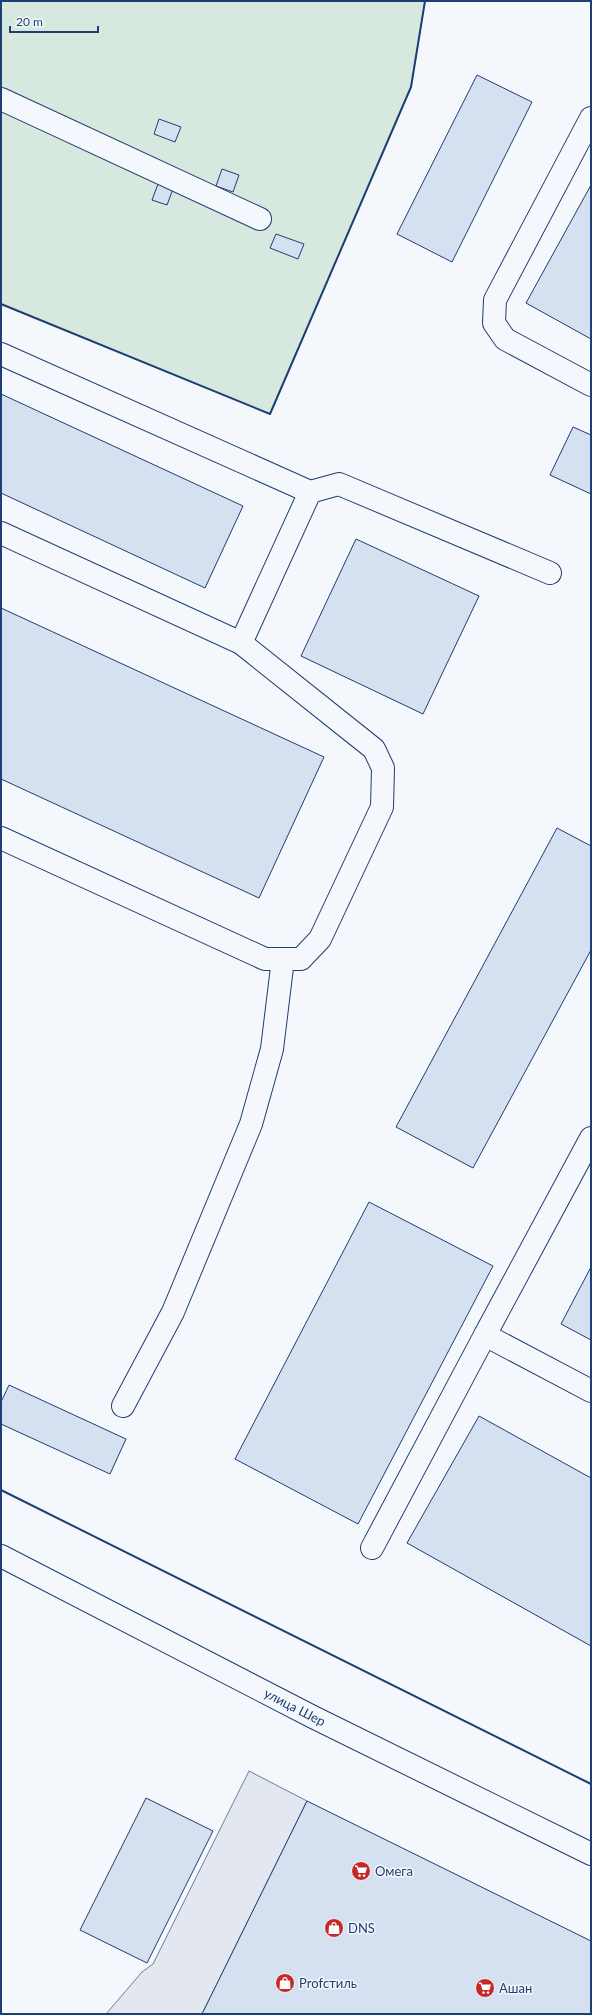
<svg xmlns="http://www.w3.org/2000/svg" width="592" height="2015" viewBox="0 0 592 2015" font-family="Lato,sans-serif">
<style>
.green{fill:#d7e8df;stroke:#687fa3}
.parking{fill:#e3e8f0;stroke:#687fa3}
.building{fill:#d5e0f0;stroke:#1d3f73}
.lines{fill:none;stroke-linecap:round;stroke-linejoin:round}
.minor-casing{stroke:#1d3f73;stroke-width:24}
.minor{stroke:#f4f7fb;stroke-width:22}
.wall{stroke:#1d3f73;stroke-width:2}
.labels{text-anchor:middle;stroke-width:3;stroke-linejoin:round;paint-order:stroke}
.street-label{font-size:13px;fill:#1d3f73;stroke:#f4f7fb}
.poi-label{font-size:13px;fill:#1d3f73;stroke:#f4f7fb;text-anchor:start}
</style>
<rect width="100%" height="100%" fill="#f4f7fb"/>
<!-- green -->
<path class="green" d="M1 1H425L411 87 270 414 1 304Z"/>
<!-- parking -->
<path class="parking" d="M249 1771 307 1801 202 2014H106L142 1972 153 1964Z"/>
<!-- building -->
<g class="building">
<path d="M477 75 532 102 452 262 397 234Z"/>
<path d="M159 119 181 127 175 142 154 134Z"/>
<path d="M222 169 239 175 233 192 216 186Z"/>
<path d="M158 184 173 189 167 205 152 200Z"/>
<path d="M591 185V339L526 303Z"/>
<path d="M276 234 304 244 298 259 270 248Z"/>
<path d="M1 394 243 506 205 588 1 493Z"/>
<path d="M573 427 591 435V494L550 475Z"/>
<path d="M356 539 479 596 423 714 301 656Z"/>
<path d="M1 608 324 757 259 898 1 779Z"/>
<path d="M557 828 591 846V950L473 1168 396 1127Z"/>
<path d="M369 1202 493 1266 358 1524 235 1459Z"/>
<path d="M591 1267V1340L561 1324Z"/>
<path d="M9 1385 126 1439 110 1474 1 1424V1402Z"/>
<path d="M479 1416 591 1478V1646L407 1543Z"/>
<path d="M146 1798 213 1831 147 1963 80 1930Z"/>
<path d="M307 1801 591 1941V2014H202Z"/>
</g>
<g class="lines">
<!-- minor casing -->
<g class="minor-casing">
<g id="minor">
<path d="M1 99 260 219"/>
<path d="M591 118 495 300 494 323 505 339 591 385"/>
<path d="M1 354 310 492"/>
<path d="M1 533 241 643 374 749 383 768 382 807 320 939 301 959H265L1 838"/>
<path d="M241 643 310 492 339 484 550 573"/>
<path d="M485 1335 591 1138"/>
<path d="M123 1406 173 1312 251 1124 272 1049 283 959"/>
<path d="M372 1548 485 1335 591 1391"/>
<path d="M1 1556 313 1717 591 1854"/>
</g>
</g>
<!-- minor -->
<use href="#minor" class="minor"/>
<!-- wall -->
<g class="wall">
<path d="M1 304 270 414 411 87 425 1"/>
<path d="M1 1490 591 1784"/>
</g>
</g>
<!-- icons -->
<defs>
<g id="supermarket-disc" transform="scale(1)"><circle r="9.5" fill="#c62828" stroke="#f4f7fb"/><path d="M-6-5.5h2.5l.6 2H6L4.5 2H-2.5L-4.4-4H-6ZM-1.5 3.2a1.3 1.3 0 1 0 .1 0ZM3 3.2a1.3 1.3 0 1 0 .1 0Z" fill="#fff"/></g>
<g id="shop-disc" transform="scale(1)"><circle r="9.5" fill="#c62828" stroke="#f4f7fb"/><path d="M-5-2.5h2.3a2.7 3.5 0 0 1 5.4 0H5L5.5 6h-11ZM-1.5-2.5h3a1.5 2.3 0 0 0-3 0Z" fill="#fff"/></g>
</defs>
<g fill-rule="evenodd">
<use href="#supermarket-disc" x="361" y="1871"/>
<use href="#shop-disc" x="334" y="1928"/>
<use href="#shop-disc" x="285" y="1983"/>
<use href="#supermarket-disc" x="485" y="1988"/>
</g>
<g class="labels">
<!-- street labels -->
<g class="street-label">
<text transform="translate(295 1707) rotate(27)" y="5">улица Шер</text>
</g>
<!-- poi labels -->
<g class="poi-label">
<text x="375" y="1876">Омега</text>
<text x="348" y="1933">DNS</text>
<text x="299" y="1988">Profстиль</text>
<text x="499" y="1993">Ашан</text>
</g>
</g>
<!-- border -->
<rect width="592" height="2015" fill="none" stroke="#1d3f73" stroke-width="4"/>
<!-- scale -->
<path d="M10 26v6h88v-6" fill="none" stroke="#1d3f73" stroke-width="2"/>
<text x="16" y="26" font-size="12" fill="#1d3f73" stroke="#f4f7fb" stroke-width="3" paint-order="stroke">20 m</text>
</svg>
